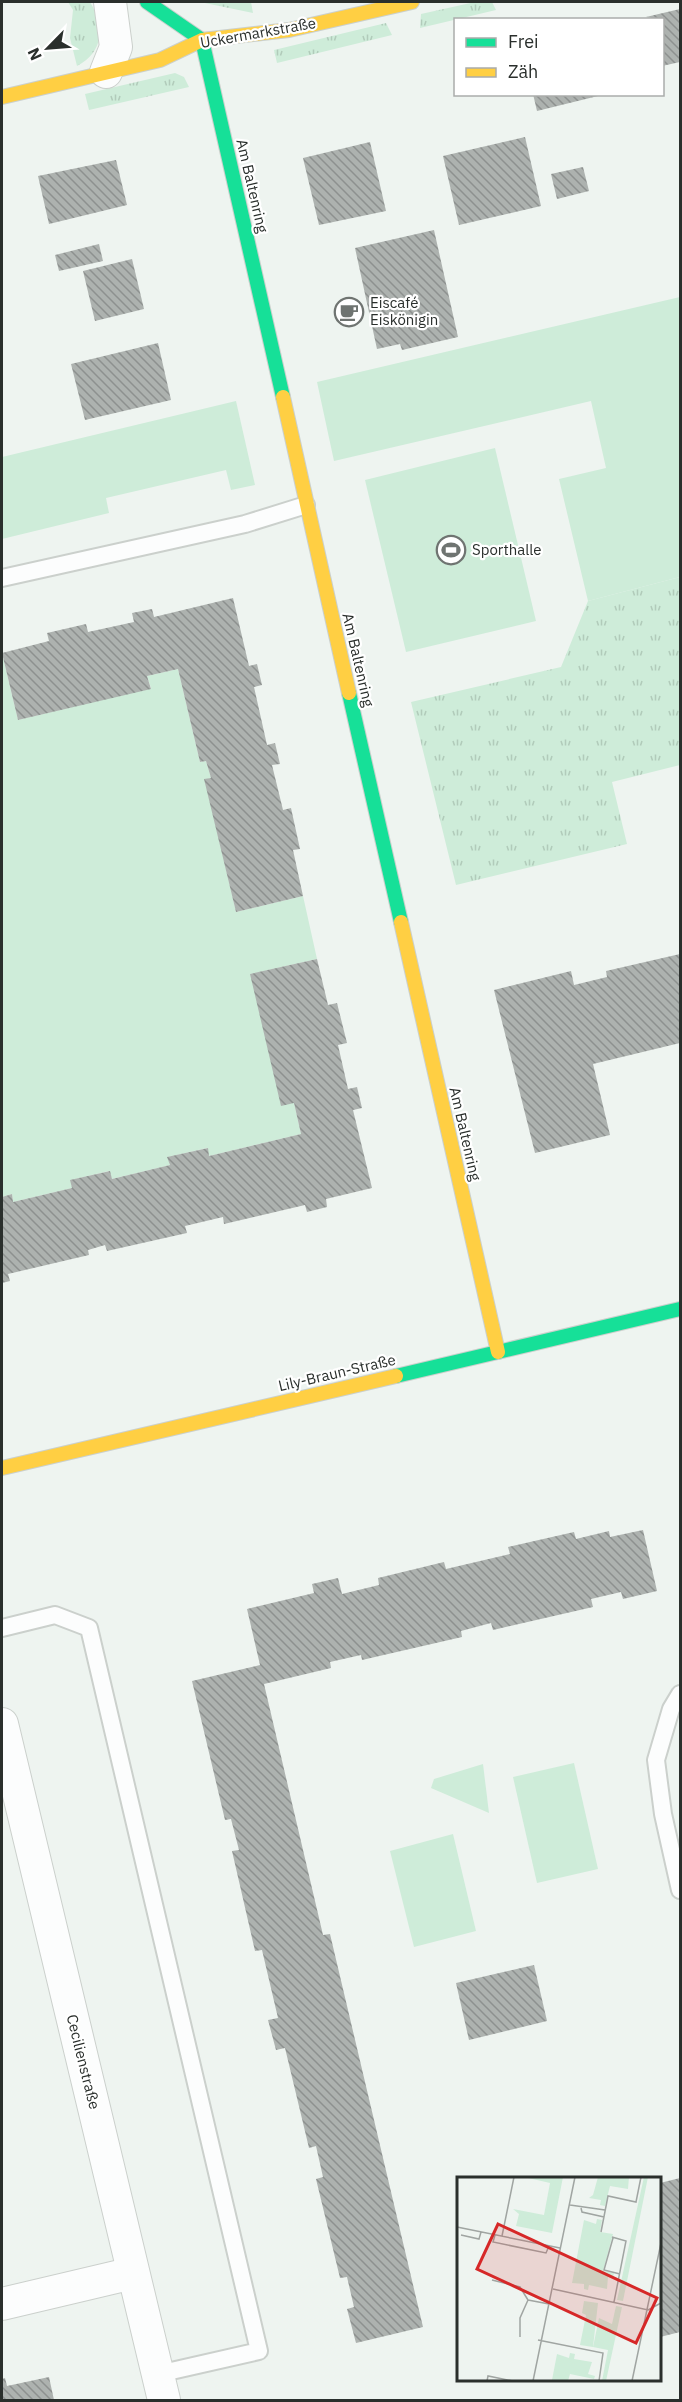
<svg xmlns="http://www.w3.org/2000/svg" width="682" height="2402" viewBox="0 0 682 2402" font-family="'IBM Plex Sans',sans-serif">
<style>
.grass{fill:url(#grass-tufts)}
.park{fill:#ceecd9}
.building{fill:url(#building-back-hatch)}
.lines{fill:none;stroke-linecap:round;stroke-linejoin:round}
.lane-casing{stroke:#cbd0cc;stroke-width:20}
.street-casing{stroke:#cbd0cc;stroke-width:34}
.fast-casing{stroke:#cbd0cc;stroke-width:16}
.slow-casing{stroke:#cbd0cc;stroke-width:16}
.lane{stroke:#fcfdfd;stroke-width:16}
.street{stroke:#fcfdfd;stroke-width:32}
.fast{stroke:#16e098;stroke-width:14}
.slow{stroke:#ffcf43;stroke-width:14}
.labels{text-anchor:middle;stroke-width:4.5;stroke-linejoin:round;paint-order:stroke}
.street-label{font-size:15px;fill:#2a2f2c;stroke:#fff}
.poi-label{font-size:15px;fill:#2a2f2c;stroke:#fff;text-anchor:start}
.inset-road{fill:none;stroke:#a0a5a2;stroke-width:1.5}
.view{fill:#d62828;fill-opacity:0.15;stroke:#d62828;stroke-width:3}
.inset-edge{fill:none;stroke:#2a2f2c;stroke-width:3}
</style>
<defs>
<pattern id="grass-tufts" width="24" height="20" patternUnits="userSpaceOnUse" patternTransform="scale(1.5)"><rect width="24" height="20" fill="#ceecd9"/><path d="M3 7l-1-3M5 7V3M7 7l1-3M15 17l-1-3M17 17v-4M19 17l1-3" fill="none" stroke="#b1cbba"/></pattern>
<pattern id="building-back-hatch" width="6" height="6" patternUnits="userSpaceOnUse" patternTransform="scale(1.5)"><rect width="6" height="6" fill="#adb2af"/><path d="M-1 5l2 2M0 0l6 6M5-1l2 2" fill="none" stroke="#8d918f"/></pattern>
</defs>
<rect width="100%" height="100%" fill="#eef4f0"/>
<!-- grass -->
<g class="grass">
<path d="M68 2H90C105 26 104 52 77 66L70 38 73 10Z"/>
<path d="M200 2H251L253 13Z"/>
<path d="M475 2H492L496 10 420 28 421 14Z"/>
<path d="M386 23 392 35 277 63 274 50Z"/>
<path d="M175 73 184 77 189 87 89 110 85 94Z"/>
<path d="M680 577V765L612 782 627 844 456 885 411 702 561 667 588 601Z"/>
</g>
<!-- park -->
<g class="park">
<path d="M680 297V577L588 601 559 479 606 468 591 401 334 461 317 382Z"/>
<path d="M236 401 255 485 231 490 226 470 106 498 109 513 2 539V457Z"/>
<path d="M495 448 536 621 406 652 365 480Z"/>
<path d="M2 653 18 720 151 688 147 676 178 669 200 762 206 761 211 778 205 780 236 912 303 896 317 959 251 974 294 1103 301 1134 209 1156 207 1148 168 1157 170 1165 112 1179 109 1171 71 1180 72 1188 13 1202 12 1194 2 1197Z"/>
<path d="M574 1763 598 1869 537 1883 513 1777Z"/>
<path d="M483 1764 489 1813 431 1788 434 1779Z"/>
<path d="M453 1834 476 1931 414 1947 390 1851Z"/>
</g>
<!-- building -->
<g class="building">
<path d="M680 9V62L662 66V20L646 17Z"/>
<path d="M533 94H602V95L537 111Z"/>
<path d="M525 137 541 206 459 225 443 156Z"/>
<path d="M370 142 386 211 319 225 303 158Z"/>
<path d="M116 160 127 205 49 224 38 176Z"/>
<path d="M583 167 589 191 557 199 551 174Z"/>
<path d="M434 230 458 337 402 350 400 344 377 349 355 248Z"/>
<path d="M99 244 103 261 59 271 55 255Z"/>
<path d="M132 259 144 309 95 321 83 271Z"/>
<path d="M158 343 171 400 85 420 71 364Z"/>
<path d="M233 598 249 666 257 664 262 685 254 687 267 745 275 743 280 764 272 765 283 810 291 808 300 849 293 850 303 896 236 912 204 779 211 778 206 761 200 762 178 669 147 676 151 689 18 720 2 653 49 641 47 633 86 624 88 632 134 622 132 613 152 609 154 617Z"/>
<path d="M680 954V1043L593 1064 610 1135 535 1153 494 990 571 971 574 985 607 977 606 971Z"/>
<path d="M317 959 328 1005 337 1003 347 1043 338 1045 348 1089 357 1087 362 1108 353 1110 372 1188 326 1199 327 1207 307 1212 305 1205 224 1224 223 1217 185 1226 187 1233 107 1251 105 1245 88 1250 89 1255 8 1274 10 1281 2 1283V1197L12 1194 13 1202 72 1188 70 1180 110 1171 112 1179 170 1165 167 1157 208 1148 209 1156 301 1134 294 1103 281 1106 250 974Z"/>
<path d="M643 1530 657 1591 623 1599 621 1592 591 1599 593 1607 493 1630 491 1623 461 1631 462 1637 362 1660 361 1655 330 1662 331 1668 264 1684 323 1935 330 1934 423 2327 356 2343 347 2309 354 2307 347 2277 340 2278 316 2179 323 2177 316 2146 309 2148 285 2048 276 2050 268 2020 278 2018 262 1950 255 1951 232 1851 239 1850 231 1819 225 1820 192 1681 260 1665 247 1609 314 1593 312 1584 338 1578 342 1594 379 1585 378 1578 444 1562 446 1569 510 1554 508 1547 574 1532 576 1539 609 1531 610 1537Z"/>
<path d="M534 1965 547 2021 469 2040 456 1983Z"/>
<path d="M680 2178V2332L660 2337V2183Z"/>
<path d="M49 2377 54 2400H2V2379L5 2378 7 2386Z"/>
</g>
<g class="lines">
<!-- lane casing -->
<g class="lane-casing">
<g id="lane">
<path d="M2 578 245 524 306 505"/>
<path d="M2 1628 55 1615 89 1628 259 2351 158 2374"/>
<path d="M680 1694 671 1709 656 1760 663 1814 680 1890"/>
</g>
</g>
<!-- street casing -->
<g class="street-casing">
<g id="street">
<path d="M106 72 116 47 110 2"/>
<path d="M2 1724 164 2400"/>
<path d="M2 2304 133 2273"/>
</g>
</g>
<!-- fast casing -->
<g class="fast-casing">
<g id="fast">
<path d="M147 2 202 40 283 397"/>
<path d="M349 693 401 922"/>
<path d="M396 1376 680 1309"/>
</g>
</g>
<!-- slow casing -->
<g class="slow-casing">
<g id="slow">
<path d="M2 97 160 60 202 40 289 30 412 2"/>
<path d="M283 397 349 693"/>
<path d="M401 922 498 1352"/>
<path d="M2 1468 396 1376"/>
</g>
</g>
<!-- lane -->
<use href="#lane" class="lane"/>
<!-- street -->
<use href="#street" class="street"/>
<!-- fast -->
<use href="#fast" class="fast"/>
<!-- slow -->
<use href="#slow" class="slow"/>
</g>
<!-- icons -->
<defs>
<g id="cafe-ring" transform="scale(1.5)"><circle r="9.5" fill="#fff" stroke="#6f7471" stroke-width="1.5"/><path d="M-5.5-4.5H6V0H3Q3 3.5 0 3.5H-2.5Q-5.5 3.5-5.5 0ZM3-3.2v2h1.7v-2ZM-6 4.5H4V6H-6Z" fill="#6f7471"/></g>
<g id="stadium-ring" transform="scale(1.5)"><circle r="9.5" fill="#fff" stroke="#6f7471" stroke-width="1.5"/><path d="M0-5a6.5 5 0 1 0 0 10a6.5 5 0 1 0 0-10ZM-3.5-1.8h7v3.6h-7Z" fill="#6f7471"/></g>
</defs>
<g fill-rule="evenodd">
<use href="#cafe-ring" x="349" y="312"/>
<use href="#stadium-ring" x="451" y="550"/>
</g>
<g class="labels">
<!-- street labels -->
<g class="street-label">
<text transform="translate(258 33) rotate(-10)" y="5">Uckermarkstraße</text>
<text transform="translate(252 186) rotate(77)" y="5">Am Baltenring</text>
<text transform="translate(358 660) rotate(77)" y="5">Am Baltenring</text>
<text transform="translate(465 1134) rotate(77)" y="5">Am Baltenring</text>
<text transform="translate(337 1373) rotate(-13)" y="5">Lily-Braun-Straße</text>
<text transform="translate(83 2062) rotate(76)" y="5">Cecilienstraße</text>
</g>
<!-- poi labels -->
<g class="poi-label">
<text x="370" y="308">Eiscafé<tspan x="370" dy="17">Eiskönigin</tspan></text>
<text x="472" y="555">Sporthalle</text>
</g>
</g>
<!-- overview -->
<g transform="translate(457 2177)">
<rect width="204" height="204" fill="#eef4f0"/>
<path d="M127 124 141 126 136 170 123 168 129 138 125 136Z" fill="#ceecd9"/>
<path d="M67 0H106L95 56 59 49 62 37 56 32 87 38 93 6ZM141 0H172L171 12 153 9 148 29 143 28 144 23 132 21 136 18ZM187 0H191L166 124 160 123ZM140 42 145 43 143 55 156 57 146 94 157 96 156 101 151 100 150 112 132 108 131 113 127 112V107L115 106 127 43 139 47ZM159 129 165 130 149 204H145L151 173 136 170 142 141 155 147ZM113 176 118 177 117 182 135 185 131 197 138 199 137 202 113 197 111 204 95 203 100 177 112 181Z" fill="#ceecd9"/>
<path class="inset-road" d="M113 28 148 33M124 31 125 35 147 40M0 50 103 71M144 55 151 19 179 25 184 0M4 58 22 62 24 55M38 58 36 65 89 76 92 69M45 59 57 0M155 60 169 64 157 125M156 61 147 93 163 97M35 103 63 110 71 123M96 112 191 133 204 126M71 123 92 127M63 160V141L71 123M81 163 146 176 142 204M30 204 31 199 56 204M76 204 118 0M175 204 204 66"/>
<path class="view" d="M41 47 200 121 179 166 20 92Z"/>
<rect width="204" height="204" class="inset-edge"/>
</g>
<!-- border -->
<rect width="682" height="2402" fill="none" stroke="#2a2f2c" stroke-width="6"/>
<!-- legend -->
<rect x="454" y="18" width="210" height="78" fill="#ffffff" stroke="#aaacab" stroke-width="1.5"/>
<rect x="466" y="38" width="30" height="9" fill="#16e098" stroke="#aaacab" stroke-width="1.5"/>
<text x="508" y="48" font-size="18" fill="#2a2f2c">Frei</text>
<rect x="466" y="68" width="30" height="9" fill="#ffcf43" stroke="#aaacab" stroke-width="1.5"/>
<text x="508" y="78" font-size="18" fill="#2a2f2c">Zäh</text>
<!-- north arrow -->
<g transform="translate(48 48) rotate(245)" stroke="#ffffff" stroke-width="4.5" paint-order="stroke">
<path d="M0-4.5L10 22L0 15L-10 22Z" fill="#2a2f2c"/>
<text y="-9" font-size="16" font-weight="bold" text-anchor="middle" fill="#2a2f2c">N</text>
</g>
</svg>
